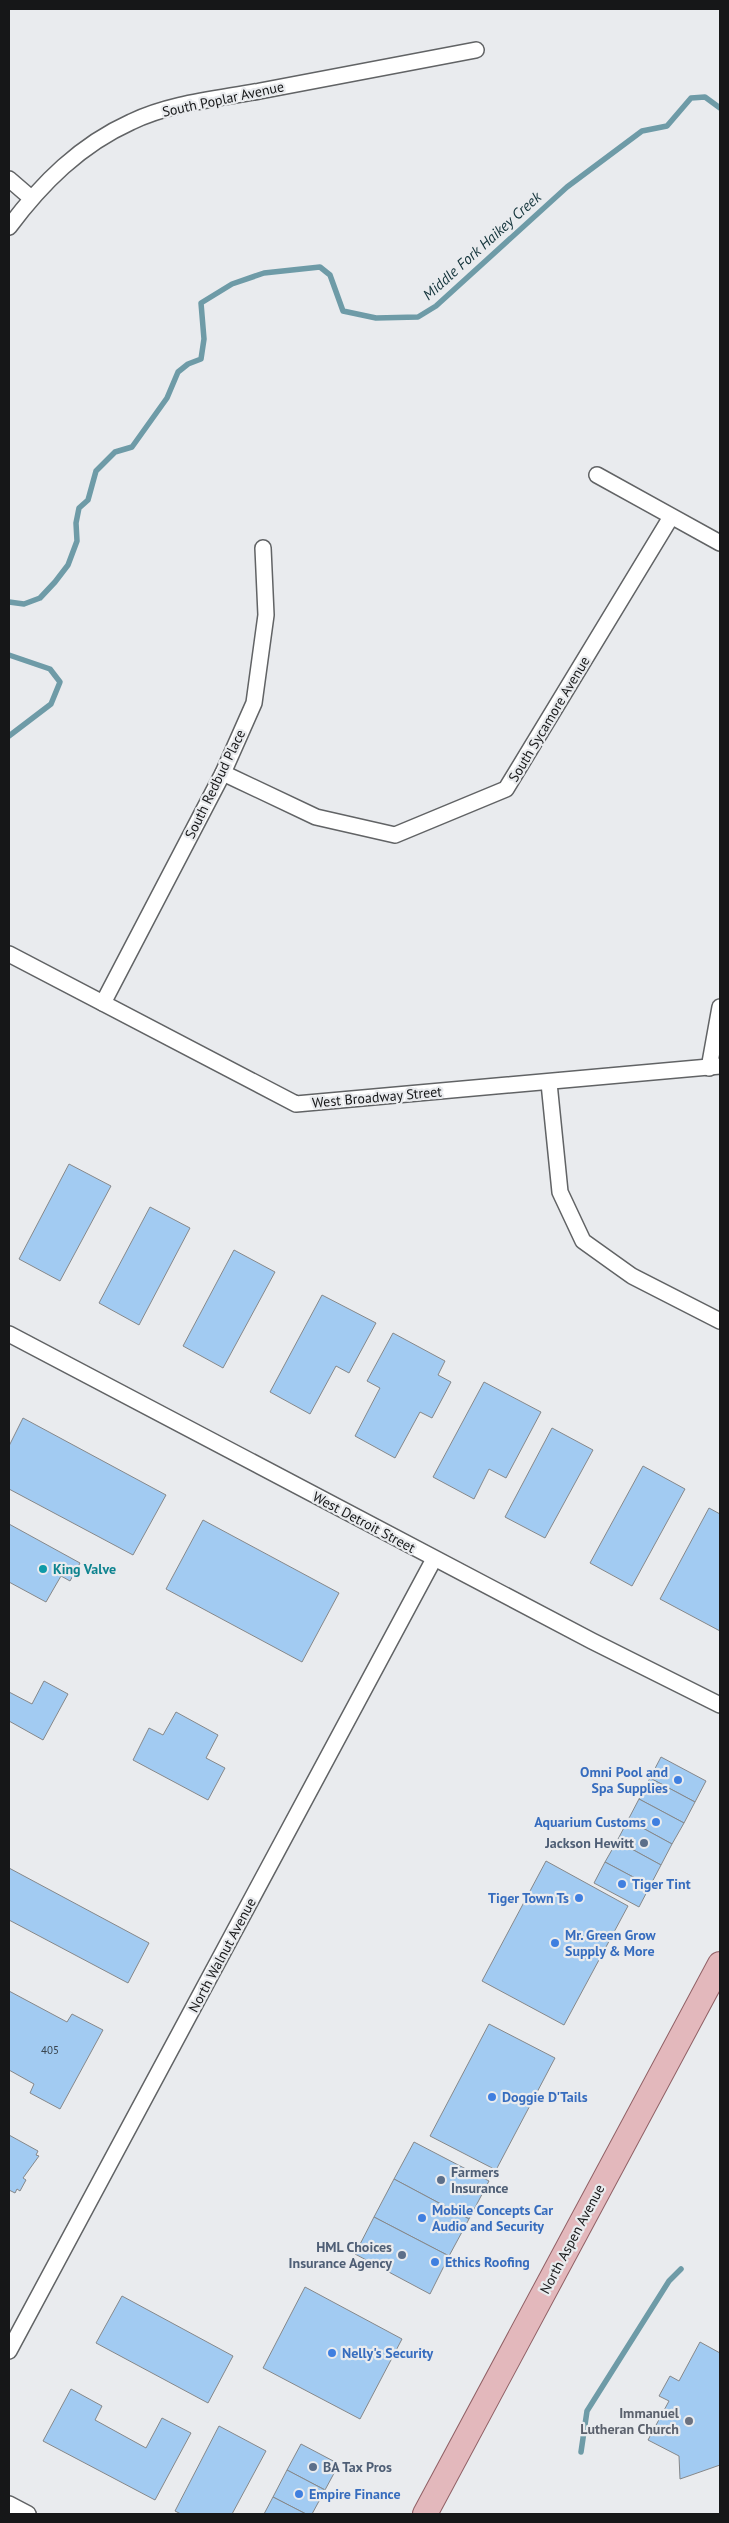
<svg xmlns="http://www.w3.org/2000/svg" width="729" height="2523" viewBox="0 0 729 2523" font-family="'PT Sans',sans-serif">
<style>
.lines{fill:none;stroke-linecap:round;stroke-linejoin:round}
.stream{stroke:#6e9ba7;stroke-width:5.5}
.building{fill:#a2cbf2;stroke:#86888a}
.street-casing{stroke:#616365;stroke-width:18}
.primary-casing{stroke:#906065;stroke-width:26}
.street{stroke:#fff;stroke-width:15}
.primary{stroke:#e3b8bc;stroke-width:24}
.culture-dot{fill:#0f9aa8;stroke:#e9ebee;stroke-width:2}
.shop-dot{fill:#3f7fe0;stroke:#e9ebee;stroke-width:2}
.service-dot{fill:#5c6f8a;stroke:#e9ebee;stroke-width:2}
.worship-dot{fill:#6b7280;stroke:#e9ebee;stroke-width:2}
.labels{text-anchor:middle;stroke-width:4.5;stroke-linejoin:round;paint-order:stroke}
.number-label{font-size:11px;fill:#39444e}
.street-label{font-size:14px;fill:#161718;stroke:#e9ebee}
.culture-label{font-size:14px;font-weight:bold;fill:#0d838f;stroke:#e9ebee;text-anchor:start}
.shop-label{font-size:14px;font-weight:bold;fill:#366cbe;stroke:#e9ebee;text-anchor:start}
.service-label{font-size:14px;font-weight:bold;fill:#4e5e75;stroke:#e9ebee;text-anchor:end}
.worship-label{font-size:14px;font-weight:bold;fill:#5b616d;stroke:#e9ebee;text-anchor:end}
.water-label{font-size:15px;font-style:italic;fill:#113239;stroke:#e9ebee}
</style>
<rect width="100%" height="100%" fill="#e9ebee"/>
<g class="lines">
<!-- stream -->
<g class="stream">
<path d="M9 602 24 604 40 598 55 582 68 565 77 541 76 523 79 508 88 500 96 471 115 452 132 447 167 398 178 372 188 364 201 359 204 339 201 303 232 284 264 273 320 267 330 275 343 311 376 318 418 317 436 306 567 187 642 131 667 126 691 98 705 97 720 108"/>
<path d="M9 655 50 669 60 682 51 704 9 736"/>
<path d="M581 2452 587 2411 669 2281 681 2269"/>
</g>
</g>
<!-- building -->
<g class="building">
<path d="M69 1164 111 1186 60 1281 19 1259Z"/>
<path d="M150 1207 190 1228 139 1325 99 1303Z"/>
<path d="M234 1250 275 1272 223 1368 183 1346Z"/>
<path d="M322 1295 376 1323 349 1373 336 1366 310 1414 270 1392Z"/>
<path d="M393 1333 445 1361 438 1375 451 1382 432 1418 420 1412 395 1458 355 1436 380 1388 367 1381Z"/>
<path d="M484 1382 541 1412 506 1478 489 1469 474 1499 433 1477Z"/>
<path d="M23 1418 166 1495 133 1555 9 1489V1446Z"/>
<path d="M552 1428 593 1450 545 1538 505 1517Z"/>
<path d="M643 1466 685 1489 632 1586 590 1563Z"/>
<path d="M709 1508 720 1514V1631L660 1599Z"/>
<path d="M203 1520 339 1593 302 1662 166 1589Z"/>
<path d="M9 1524 80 1563 70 1581 61 1576 46 1602 9 1582Z"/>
<path d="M44 1681 68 1694 43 1740 9 1721V1692L32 1704Z"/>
<path d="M176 1712 218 1735 206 1758 225 1768 208 1800 133 1760 149 1728 163 1735Z"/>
<path d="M661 1757 706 1781 695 1802 650 1778Z"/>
<path d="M650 1778 695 1802 684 1823 639 1799Z"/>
<path d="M639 1799 684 1823 672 1844 628 1820Z"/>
<path d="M628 1820 672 1844 661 1865 617 1841Z"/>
<path d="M617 1841 661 1865 650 1886 605 1862Z"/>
<path d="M546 1861 628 1906 564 2025 482 1981Z"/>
<path d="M605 1862 650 1886 639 1907 594 1883Z"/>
<path d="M9 1868 149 1943 128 1983 9 1920Z"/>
<path d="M9 1991 67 2022 72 2014 103 2030 60 2109 30 2093 34 2084 9 2070Z"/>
<path d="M489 2024 555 2058 496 2170 430 2136Z"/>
<path d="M9 2135 38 2151 36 2155 39 2156 23 2178 26 2180 20 2191 17 2189 15 2193 9 2190Z"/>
<path d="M414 2142 489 2181 469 2219 394 2179Z"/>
<path d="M394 2179 469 2219 449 2256 374 2217Z"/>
<path d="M374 2217 449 2256 430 2294 355 2254Z"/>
<path d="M305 2287 402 2339 360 2419 263 2368Z"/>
<path d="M122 2296 233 2356 208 2403 96 2343Z"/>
<path d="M700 2342 720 2353V2465L680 2479 679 2456 648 2440 669 2401 659 2396 670 2376 679 2381Z"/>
<path d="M71 2389 102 2406 95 2420 146 2448 162 2418 191 2433 155 2500 43 2441Z"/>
<path d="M219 2426 266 2451 232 2514H181L175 2511Z"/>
<path d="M301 2444 339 2464 325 2490 287 2470Z"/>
<path d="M287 2470 325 2490 312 2514H306L273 2497Z"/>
<path d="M273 2497 306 2514H264Z"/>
</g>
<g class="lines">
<!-- street casing -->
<g class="street-casing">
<g id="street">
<path d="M9 179 31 198"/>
<path d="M9 227C42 183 80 145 131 122 170 103 217 99 260 91 332 77 404 64 476 50"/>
<path d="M597 475 720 543"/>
<path d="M223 773 316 817 395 835 506 789 671 517"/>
<path d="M9 954 296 1104 720 1066"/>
<path d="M103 1003 223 773 254 703 266 615 263 548"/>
<path d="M709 1068 720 1007"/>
<path d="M549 1083 560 1192 583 1241 632 1276 720 1321"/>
<path d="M9 1334 592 1641 720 1705"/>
<path d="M9 2351 434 1559"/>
<path d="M9 2504 28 2514"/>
</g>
</g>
<!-- primary casing -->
<g class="primary-casing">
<path id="primary" d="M425 2514 720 1964"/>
</g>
<!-- street -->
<use href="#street" class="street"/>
<!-- primary -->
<use href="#primary" class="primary"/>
</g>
<!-- markers -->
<circle class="culture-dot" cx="43" cy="1569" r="5"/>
<g class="shop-dot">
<circle cx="678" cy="1780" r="5"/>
<circle cx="656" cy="1822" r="5"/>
<circle cx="622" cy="1884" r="5"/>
<circle cx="579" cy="1898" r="5"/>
<circle cx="555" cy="1943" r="5"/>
<circle cx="492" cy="2097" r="5"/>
<circle cx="422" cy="2218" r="5"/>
<circle cx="435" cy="2262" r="5"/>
<circle cx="332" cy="2353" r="5"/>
<circle cx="299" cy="2494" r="5"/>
</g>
<g class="service-dot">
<circle cx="644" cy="1843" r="5"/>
<circle cx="441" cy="2180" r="5"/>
<circle cx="402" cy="2255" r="5"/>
<circle cx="313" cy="2467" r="5"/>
</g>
<circle class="worship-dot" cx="689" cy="2421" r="5"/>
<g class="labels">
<!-- number labels -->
<g class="number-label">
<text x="50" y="2054">405</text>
</g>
<!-- street labels -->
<g class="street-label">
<text transform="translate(223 99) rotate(-12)" y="5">South Poplar Avenue</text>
<text transform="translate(549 719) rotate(-59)" y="5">South Sycamore Avenue</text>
<text transform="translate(215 784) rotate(-64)" y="5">South Redbud Place</text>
<text transform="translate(377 1097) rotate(-5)" y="5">West Broadway Street</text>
<text transform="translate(364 1522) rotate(28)" y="5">West Detroit Street</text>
<text transform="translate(222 1955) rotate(-62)" y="5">North Walnut Avenue</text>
<text transform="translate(572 2239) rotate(-62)" y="5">North Aspen Avenue</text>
</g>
<!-- culture labels -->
<g class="culture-label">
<text x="53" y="1574">King Valve</text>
</g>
<!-- shop labels -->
<g class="shop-label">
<text x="668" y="1777" text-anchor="end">Omni Pool and<tspan x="668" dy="16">Spa Supplies</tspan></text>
<text x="646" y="1827" text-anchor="end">Aquarium Customs</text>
<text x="632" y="1889">Tiger Tint</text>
<text x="569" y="1903" text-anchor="end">Tiger Town Ts</text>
<text x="565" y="1940">Mr. Green Grow<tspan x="565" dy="16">Supply &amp; More</tspan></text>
<text x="502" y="2102">Doggie D'Tails</text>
<text x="432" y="2215">Mobile Concepts Car<tspan x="432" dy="16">Audio and Security</tspan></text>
<text x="445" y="2267">Ethics Roofing</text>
<text x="342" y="2358">Nelly's Security</text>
<text x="309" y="2499">Empire Finance</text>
</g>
<!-- service labels -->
<g class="service-label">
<text x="634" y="1848">Jackson Hewitt</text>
<text x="451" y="2177" text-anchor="start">Farmers<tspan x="451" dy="16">Insurance</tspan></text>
<text x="392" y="2252">HML Choices<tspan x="392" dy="16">Insurance Agency</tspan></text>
<text x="323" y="2472" text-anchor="start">BA Tax Pros</text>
</g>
<!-- worship labels -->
<g class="worship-label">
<text x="679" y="2418">Immanuel<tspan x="679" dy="16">Lutheran Church</tspan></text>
</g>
<!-- water labels -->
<g class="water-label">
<text transform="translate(482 246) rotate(-42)" y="5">Middle Fork Haikey Creek</text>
</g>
</g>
<!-- border -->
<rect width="729" height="2523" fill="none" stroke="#161718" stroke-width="20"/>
</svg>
